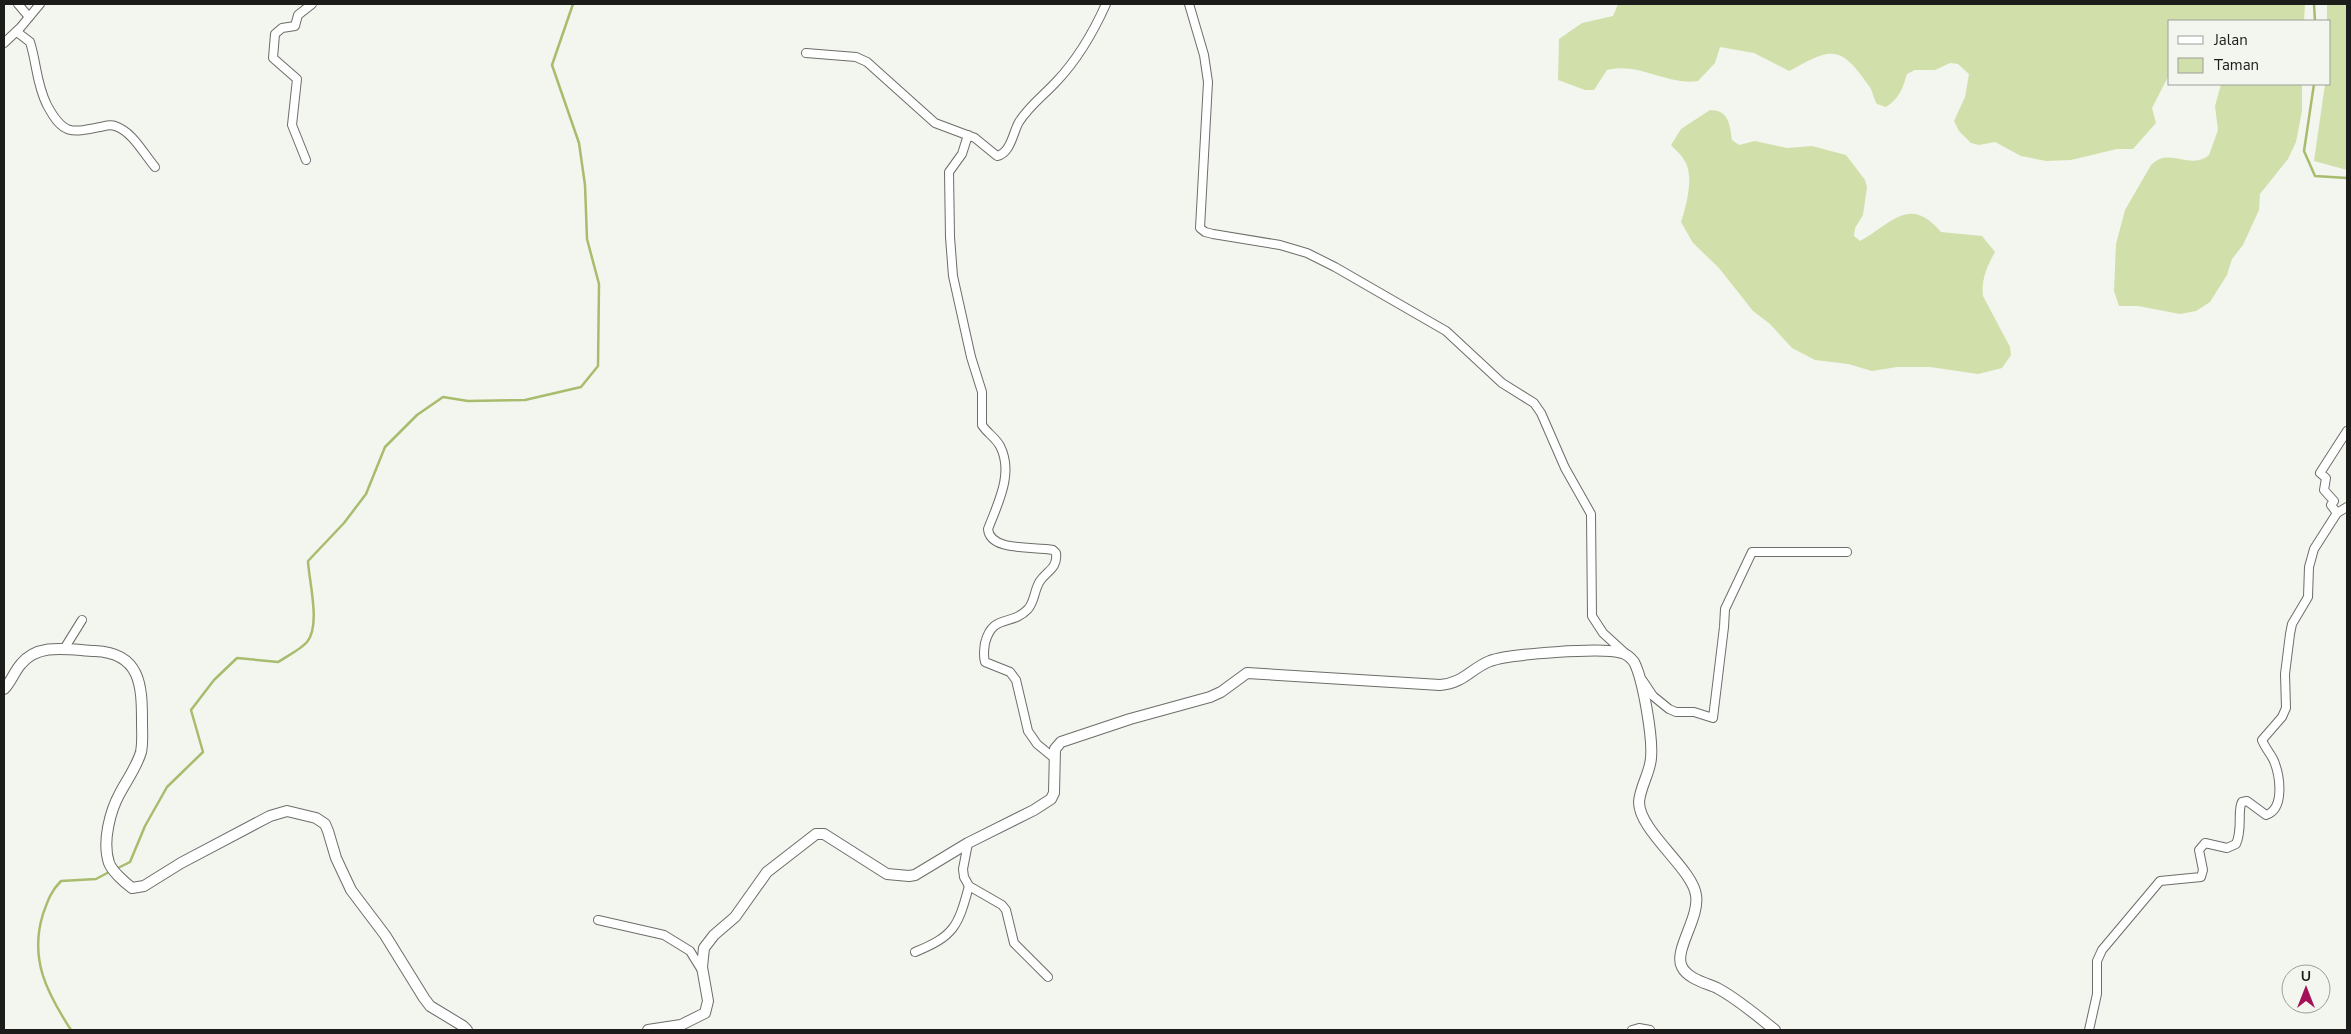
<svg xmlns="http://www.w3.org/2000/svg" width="2351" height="1034" viewBox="0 0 2351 1034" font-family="'Nunito Sans',sans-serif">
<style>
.green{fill:#d1e0aa}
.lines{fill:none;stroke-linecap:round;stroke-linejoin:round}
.stream{stroke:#a8bc6d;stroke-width:2.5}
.minor-casing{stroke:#6c6e69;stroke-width:10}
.tertiary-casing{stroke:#6c6e69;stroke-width:12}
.minor{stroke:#fff;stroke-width:8}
.tertiary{stroke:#fff;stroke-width:10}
</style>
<rect width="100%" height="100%" fill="#f3f5ef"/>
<!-- green -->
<g class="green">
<path d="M1618 4H2305L2304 21H2170V73L2152 108 2156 123 2133 149H2117L2071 160 2046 161 2021 156 1995 142 1979 145 1971 143 1959 131 1954 121 1965 97 1969 74 1958 64 1950 63 1935 70H1915L1907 74C1903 88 1899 99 1886 107L1877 104C1873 98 1873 91 1869 86 1839 42 1830 49 1789 71L1754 53 1720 47 1715 63 1698 81C1667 86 1640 62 1607 70L1594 90H1585L1558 80 1559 39 1582 23 1613 16Z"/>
<path d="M2327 4H2347V170L2314 161 2325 84H2330V21H2327Z"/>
<path d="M2221 84H2302V111L2296 142 2288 159 2260 194 2259 210 2243 245 2232 259 2227 275 2210 302 2196 311 2180 314 2138 306H2119L2114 291 2116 244 2125 210 2151 165C2170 146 2189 171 2209 155L2218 130 2215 106Z"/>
<path d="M1710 110C1729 110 1730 125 1732 140L1739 145 1755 141 1787 148 1812 146 1846 155 1865 180 1867 187 1863 215 1855 228 1854 236 1860 241C1893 223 1909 195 1941 232L1982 236 1995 252C1987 266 1981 280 1983 296L2010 347 2011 355 2002 368 1978 374 1930 367H1897L1872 371 1848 364 1815 360 1792 348 1770 324 1753 311 1719 268 1693 243 1681 222C1686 206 1695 175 1684 160 1681 154 1675 150 1671 145L1681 129Z"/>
</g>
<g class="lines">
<!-- stream -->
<g class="stream">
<path d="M2314 4 2315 21"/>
<path d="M2314 84 2304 151 2315 176 2347 178"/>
<path d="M116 869 130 862 145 826 167 787 203 752 191 710 214 680 237 658 278 662C287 656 300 650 307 642 321 625 309 582 308 561L344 523 366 494 385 447 417 415 443 397 468 401 525 400 581 387 598 366 599 284 587 239 585 185 579 143 552 65 573 4"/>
<path d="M71 1030C47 993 29 959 43 914 48 900 51 891 61 881L96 879 111 871"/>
</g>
<!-- minor casing -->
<g class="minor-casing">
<g id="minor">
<path d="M18 4 29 17"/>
<path d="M1189 4 1204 55 1208 82 1200 228 1205 232 1213 234 1280 245 1307 253 1335 267 1446 331 1502 383 1534 403 1541 413 1565 468 1591 514 1592 616 1603 633 1626 654"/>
<path d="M17 32 30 42C37 64 36 83 47 105 63 135 71 133 100 127 105 126 110 124 115 126 133 132 143 153 155 167"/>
<path d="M4 43 20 28 40 4"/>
<path d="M806 53 856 57 867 62 935 123 975 138 997 156C1011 153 1013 132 1019 122 1029 106 1043 96 1056 82 1078 59 1093 33 1106 4"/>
<path d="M968 135 962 154 949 172 950 237 953 276 971 357 982 392V425C987 433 995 437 1000 446 1014 473 998 503 988 529 990 552 1034 546 1053 550L1056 553C1058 568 1047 571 1040 581 1034 590 1035 601 1028 609 1011 627 993 613 985 643 984 650 983 655 985 662L1010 672 1016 680 1028 731 1037 744 1054 758"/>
<path d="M306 160 292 125 297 79 273 58 275 34 282 28 295 26 298 15 312 4"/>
<path d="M2337 513 2331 505 2334 501 2324 490 2326 478 2320 473 2347 431"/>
<path d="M64 649 82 620"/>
<path d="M1643 681 1653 696 1669 709 1676 712H1694L1713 718 1724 627 1725 609 1752 552H1847"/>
<path d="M968 843 963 869 964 877 969 886 1002 905 1006 910 1014 943 1048 977"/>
<path d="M598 920 664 935 690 951 703 972"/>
<path d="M915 952C954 936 958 927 969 886"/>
<path d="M1632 1030 1639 1028 1650 1030"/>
<path d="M2089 1030 2097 994V961L2102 950 2160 881 2201 877 2203 870 2199 850 2205 843 2227 848 2236 844C2243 829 2237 810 2242 802L2247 801 2266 815C2285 809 2280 776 2274 761 2271 754 2265 748 2262 740L2282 717 2286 708 2285 674 2290 634 2292 624 2308 597 2309 567 2314 549 2337 513 2347 507"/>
</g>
</g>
<!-- tertiary casing -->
<g class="tertiary-casing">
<g id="tertiary">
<path d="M4 689C11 682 14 672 21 664 39 642 70 650 95 651 141 653 142 686 142 722 142 732 143 742 141 752 137 766 127 780 120 793 110 811 102 842 109 863 112 871 124 882 132 888L144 886 181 863 270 816 287 811 316 818 325 824 328 831 336 858 351 890 385 935 424 998 430 1006 463 1026 467 1030"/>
<path d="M648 1030 681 1025 705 1013 708 1001 702 967 704 948 714 935 735 917 767 872 816 834H824L887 874 909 876 915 875 968 843 1034 810 1051 799 1054 793 1055 749 1061 742 1130 719 1210 697 1221 692 1247 673 1440 685C1464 683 1470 669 1490 661 1509 654 1603 647 1622 653 1626 654 1631 658 1634 662 1643 679 1653 738 1651 758 1650 773 1640 787 1639 802 1639 831 1692 868 1696 895 1700 918 1673 951 1682 967 1688 979 1706 983 1717 988 1738 999 1757 1016 1775 1030"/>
</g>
</g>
<!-- minor -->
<use href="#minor" class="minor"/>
<!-- tertiary -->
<use href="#tertiary" class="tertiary"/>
</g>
<!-- border -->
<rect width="2351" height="1034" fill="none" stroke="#1c1d1b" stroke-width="10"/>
<!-- legend -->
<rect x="2168" y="20" width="162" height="65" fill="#f3f5ef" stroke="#9d9f9a"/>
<rect x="2178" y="36" width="25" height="8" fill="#ffffff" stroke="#9d9f9a"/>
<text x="2214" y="45" font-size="15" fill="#1c1d1b">Jalan</text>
<rect x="2178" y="58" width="25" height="15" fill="#d1e0aa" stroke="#9d9f9a"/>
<text x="2214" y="70" font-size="15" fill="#1c1d1b">Taman</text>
<!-- north arrow -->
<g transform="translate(2306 989)"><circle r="24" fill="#f3f5ef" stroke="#9d9f9a"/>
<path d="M0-4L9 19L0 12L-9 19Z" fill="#a31256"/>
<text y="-8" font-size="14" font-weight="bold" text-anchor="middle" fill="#1c1d1b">U</text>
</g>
</svg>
